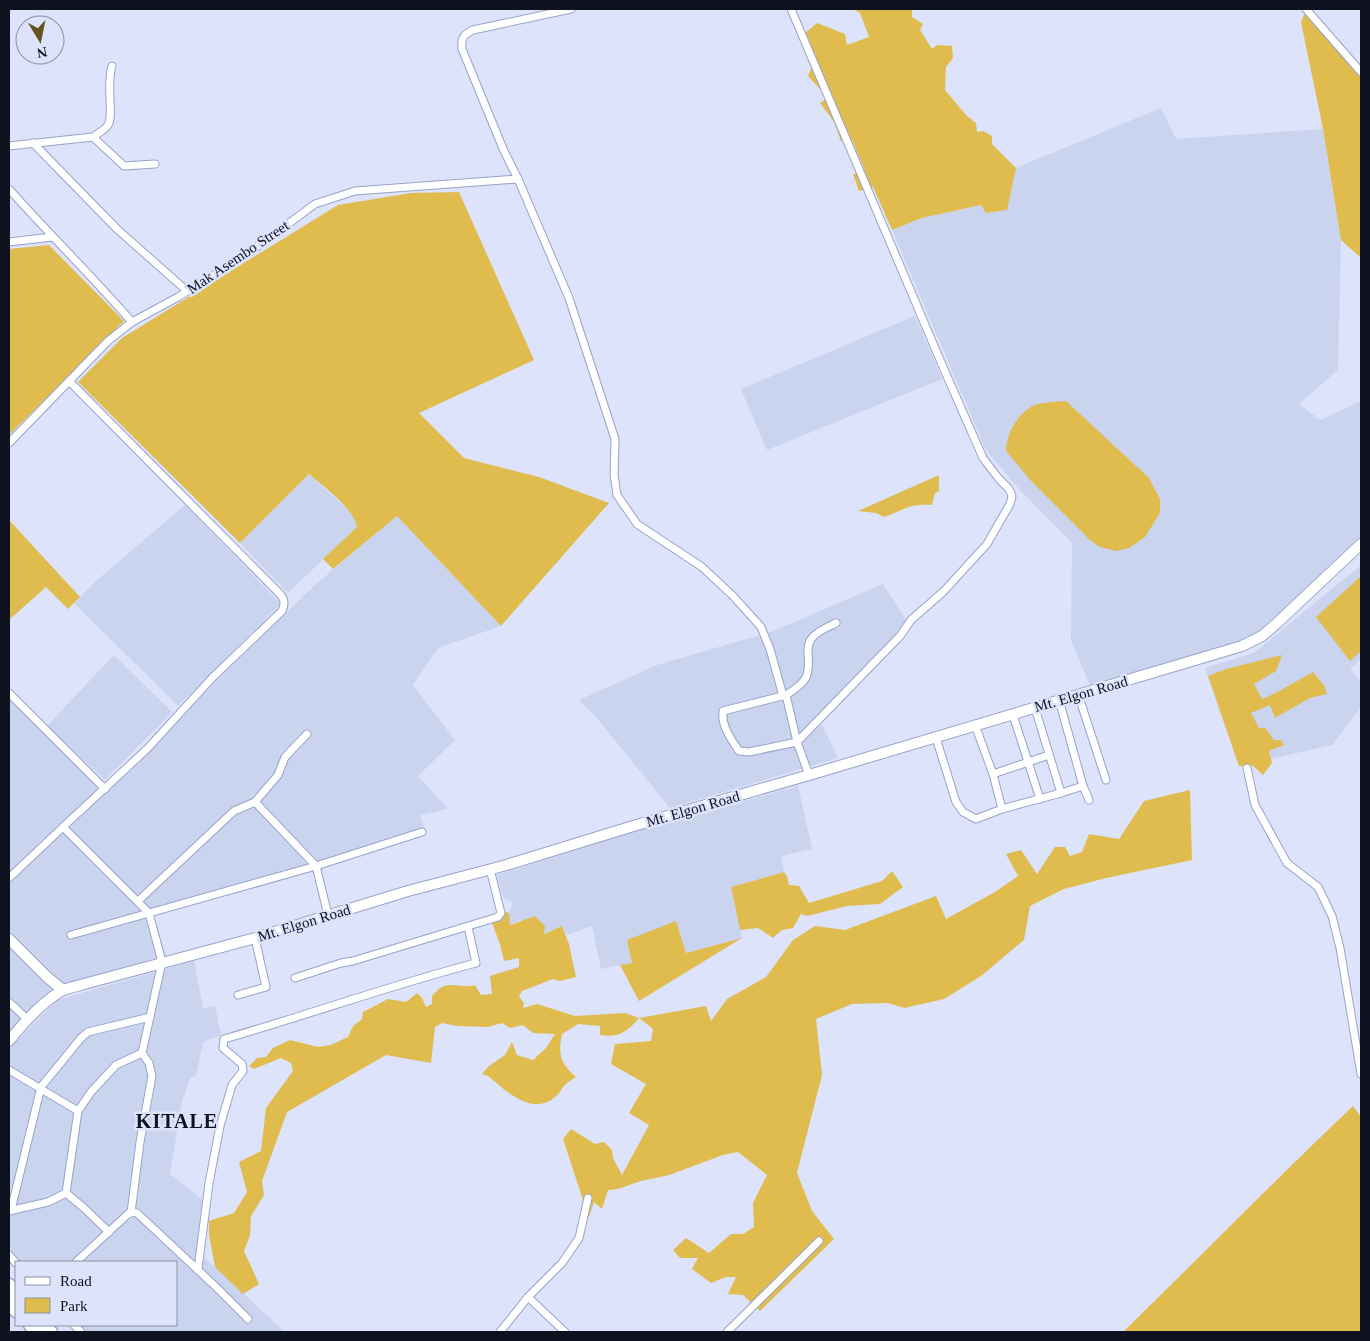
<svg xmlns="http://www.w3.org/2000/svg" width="1370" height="1341" viewBox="0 0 1370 1341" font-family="'Times New Roman',serif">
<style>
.built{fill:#cad4ee}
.green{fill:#e0bc4f}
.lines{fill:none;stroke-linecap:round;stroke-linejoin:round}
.street-casing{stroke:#97a3c8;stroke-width:9}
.secondary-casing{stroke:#97a3c8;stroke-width:12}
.highway-casing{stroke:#97a3c8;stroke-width:15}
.street{stroke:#fff;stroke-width:7}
.secondary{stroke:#fff;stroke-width:10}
.highway{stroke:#fff;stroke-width:12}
.labels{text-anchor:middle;stroke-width:5;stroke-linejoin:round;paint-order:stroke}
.street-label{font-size:15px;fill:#0e121f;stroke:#dce3fb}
.district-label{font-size:20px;font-weight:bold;letter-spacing:1px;fill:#0e121f;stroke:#dce3fb}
</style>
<rect width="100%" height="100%" fill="#dce3fb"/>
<!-- built -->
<g class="built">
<path d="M1161 108 1176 139 1323 129 1341 240 1338 370 1299 404 1320 420 1361 401V539L1313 585 1254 637 1198 656 1090 685 1071 641 1072 543 1020 490 986 450 892 230 922 218 982 205 986 213 1006 210 1016 168Z"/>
<path d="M915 316 942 379 767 450 741 389Z"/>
<path d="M309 474 348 510 356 520 357 527 288 593 240 543Z"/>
<path d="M185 505 281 604 178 706 74 603 97 580Z"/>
<path d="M397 516 501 626 438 648 413 685 455 740 418 776 448 809 420 815 426 834 338 862 154 916 166 955 65 986 9 1034V883L63 831 87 858 135 905 152 915 142 900 69 828 154 748 216 681 316 584Z"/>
<path d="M1361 565V659L1350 669 1361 683V707L1332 745 1239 766 1205 668 1254 653Z"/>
<path d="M883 584 907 622 804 729 823 726 838 758 670 808 596 717 579 700 657 665 774 631Z"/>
<path d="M114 655 172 712 105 780 47 726Z"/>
<path d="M9 699 95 784 98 790 9 872Z"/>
<path d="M798 786 812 849 781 856 784 872 731 887 742 938 686 953 676 921 632 963 601 969 592 926 566 935 562 926 543 934 521 920 509 925V913L513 902 503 897 497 875 625 834Z"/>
<path d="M194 961 203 1009 215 1006 221 1035 203 1042 196 1076 190 1078 182 1102 170 1174 203 1200 196 1250 285 1332H87L80 1325H176V1262H21L9 1249V1049L57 1000Z"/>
</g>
<!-- green -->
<g class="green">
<path d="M854 9H912V17L923 24 920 30 932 49 937 45 952 46 953 58 946 67 945 90 967 116 976 123 977 132 983 131 992 136V144L1016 168 1007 210 986 213 981 205 922 218 892 230 873 187 859 191 853 174 865 171 852 140 841 141 834 122 820 103 832 95 820 89 808 76 816 55 799 38 817 23 845 34 847 45 869 37 860 13Z"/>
<path d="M1305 12 1361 76V258L1341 240 1323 129 1301 22Z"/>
<path d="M459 192 534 360 419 413 464 458 539 477 609 503 501 626 397 516 333 569 323 559 357 527C354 509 323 486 309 474L240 543 78 382 122 338 338 205 411 193Z"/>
<path d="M49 245 124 321 9 435V249Z"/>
<path d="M1066 401 1149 478 1160 499V513L1145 537 1129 548 1116 551 1100 547 1091 541 1032 482 1006 451C1006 433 1020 409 1038 404 1047 402 1057 402 1066 401Z"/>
<path d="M939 475V491L935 493 932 505C908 503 905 510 884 517L876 513 858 511Z"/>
<path d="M9 520 80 597 68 609 46 587 9 620Z"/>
<path d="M1361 576V651L1350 661 1316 617Z"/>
<path d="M1282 655 1276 671 1254 684 1262 699C1280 692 1296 681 1313 672L1324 685 1327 694 1310 698 1275 718 1270 705 1251 713 1259 728H1265L1274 740H1281L1284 745 1269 751 1272 763 1263 775 1253 766H1239L1208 676 1226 669Z"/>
<path d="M1190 790 1192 860 1106 878 1064 889 1030 906 1024 940 981 976 944 999 904 1008 888 1003 852 1004 816 1019 822 1075 797 1173 812 1211 834 1239 760 1311 743 1295 728 1294 736 1277H726L711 1283 692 1269 698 1258H680L673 1250 686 1238 709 1253 731 1234H743L754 1227 753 1203 767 1175 738 1152 723 1155 669 1175 641 1181 618 1189 608 1190 602 1209 594 1202 589 1217 581 1211 584 1203 563 1139 571 1129 595 1144 604 1142 612 1150 613 1158 622 1175 649 1125 629 1113 646 1084 611 1064 615 1044 651 1041 653 1029 639 1018C627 1032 619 1038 600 1035V1026L578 1024 562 1034C558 1055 560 1063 576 1077 571 1080 566 1083 563 1087 561 1090 559 1094 556 1096 533 1118 505 1090 488 1076L482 1074 489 1066 505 1055 512 1042 517 1055 533 1060 546 1048 555 1034 533 1033 523 1025 510 1028 502 1023 488 1027 457 1026 442 1023 435 1027 431 1063 386 1055 287 1112 262 1181 264 1195 251 1216 250 1235 244 1251 259 1284 243 1294 215 1267 209 1235V1221L234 1213 247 1192 239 1162 261 1151 266 1108 293 1071 291 1063 281 1058 254 1069 249 1066 257 1058 266 1057 273 1048 290 1040 318 1047 331 1045 348 1037 353 1026 362 1019 363 1012 388 999 406 1002 417 993 422 998 426 1007 432 1004V996C435 993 438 989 442 987 453 982 464 989 475 985L481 995 492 994 490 976 519 967V958L504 961 500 944 492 923 503 919 504 911 509 913 510 925 535 916 545 926 544 934 562 926 569 944 576 977 560 981 553 979 522 991 519 997 524 1003 523 1008 537 1004 575 1016 625 1013 639 1018 706 1006 711 1021 727 999 766 977 793 940 815 926 845 930 936 896 946 919 995 892 1018 876 1006 854 1021 850 1037 874 1055 847H1065L1070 856 1082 852 1089 834 1119 839 1144 801Z"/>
<path d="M892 871 903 887 880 904 847 906 807 916 801 914 793 928 782 930 773 938 758 928 740 930 731 887 784 872 787 876 789 885 799 886 809 903 882 881Z"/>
<path d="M676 921 686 953 742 938 639 1001 620 965 632 963 627 940Z"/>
<path d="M1353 1106 1361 1117V1332H1123C1200 1257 1275 1180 1353 1106Z"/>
</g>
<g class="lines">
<!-- street casing -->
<g class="street-casing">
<g id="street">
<path d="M571 9 473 30C463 35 461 38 462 49L504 151 518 179 569 298 615 439 614 475 617 495 637 524 702 567 733 596 761 627 770 649 783 696"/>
<path d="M1306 9 1361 72"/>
<path d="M93 137C98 133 105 130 108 125 114 116 106 83 112 66"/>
<path d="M33 143 117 229 187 291"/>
<path d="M9 146 93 137 124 166 155 164"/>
<path d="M9 189C49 234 92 276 132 322"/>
<path d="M9 242 52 237"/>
<path d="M9 443 108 341 132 322 178 297 242 258 315 204 355 191 518 179"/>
<path d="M9 693 105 789"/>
<path d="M1078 694 1106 780"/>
<path d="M786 695 723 711C721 726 731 739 739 751L749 752 797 742 900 636 911 620 944 591 987 544 1010 504 1012 496 1009 489 999 479 983 458 943 367 791 9"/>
<path d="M1059 700 1083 786 1089 800"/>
<path d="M1013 715 1040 799"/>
<path d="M975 725 993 774 1002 809"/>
<path d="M936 738 956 802 963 812 976 819 1002 809 1061 793 1035 708"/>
<path d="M1247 768 1255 805 1287 863 1318 887 1332 916 1340 948 1361 1074"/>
<path d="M993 774 1049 755"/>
<path d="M809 775 797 742 786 695C807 682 810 677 808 653 808 647 808 642 812 638 817 631 828 627 836 623"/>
<path d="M1061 793 1083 786"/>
<path d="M255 802 278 775 285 757 307 734"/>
<path d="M63 827 149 913 162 962 142 1053"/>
<path d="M9 878 63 827 147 749 212 678 282 611C285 604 285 600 280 594L69 381"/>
<path d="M138 901 234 811 255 802 316 866 422 832"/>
<path d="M71 935 316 866 328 915"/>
<path d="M295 978 341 963 353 961 498 917 501 913 490 869"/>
<path d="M238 995 266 987 255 938"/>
<path d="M9 1002 27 1019"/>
<path d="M9 1070 78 1111"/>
<path d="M66 1193 84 1208 109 1232"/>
<path d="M11 1210 41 1087 81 1038 88 1032 150 1017"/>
<path d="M9 1211 48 1202 66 1193 78 1111 91 1092 116 1065 142 1053"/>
<path d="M131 1213 140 1142 152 1076 149 1063 142 1053"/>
<path d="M9 1255 16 1263"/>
<path d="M76 1262 128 1214 132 1212 137 1213 215 1286 248 1319"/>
<path d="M198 1269 209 1183 220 1126 232 1085 243 1071 242 1064 223 1048 224 1039C308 1015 391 985 476 963L468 927"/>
<path d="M528 1297 562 1263 579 1238 588 1198"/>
<path d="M74 1325 81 1332"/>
<path d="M500 1332 528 1297 565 1332"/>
<path d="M727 1332 819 1241"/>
</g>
</g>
<!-- secondary casing -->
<g class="secondary-casing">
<g id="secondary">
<path d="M9 939 47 977 63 990"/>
<path d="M9 1041C24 1022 40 1004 61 991 68 988 77 986 84 984L255 938 408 891 503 866 630 827 809 775 1242 646 1262 636 1276 624 1361 544"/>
</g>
</g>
<!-- highway casing -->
<g class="highway-casing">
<g id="highway">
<path d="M9 1285 16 1295"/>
<path d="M9 1303 16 1311"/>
<path d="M30 1325 37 1332"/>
<path d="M44 1325 51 1332"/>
</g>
</g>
<!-- street -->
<use href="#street" class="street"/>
<!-- secondary -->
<use href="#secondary" class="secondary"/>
<!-- highway -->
<use href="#highway" class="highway"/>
</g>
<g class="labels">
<!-- street labels -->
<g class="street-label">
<text transform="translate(238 257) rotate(-34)" y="5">Mak Asembo Street</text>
<text transform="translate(1081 694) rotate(-16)" y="5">Mt. Elgon Road</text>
<text transform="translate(693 809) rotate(-16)" y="5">Mt. Elgon Road</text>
<text transform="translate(304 923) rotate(-17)" y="5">Mt. Elgon Road</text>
</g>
<!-- district labels -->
<g class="district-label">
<text x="177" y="1128">KITALE</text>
</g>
</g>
<!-- border -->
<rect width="1370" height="1341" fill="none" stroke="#0e121f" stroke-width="20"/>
<!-- legend -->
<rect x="15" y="1261" width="162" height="65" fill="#dce3fb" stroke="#8a8fa3"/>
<rect x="25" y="1277" width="25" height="8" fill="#ffffff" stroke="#8a8fa3"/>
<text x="60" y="1286" font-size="15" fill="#0e121f">Road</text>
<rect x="25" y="1298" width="25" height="15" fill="#e0bc4f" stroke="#8a8fa3"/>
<text x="60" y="1311" font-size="15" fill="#0e121f">Park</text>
<!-- north arrow -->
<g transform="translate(40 40) rotate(170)"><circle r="24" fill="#dce3fb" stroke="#8a8fa3"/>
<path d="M0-4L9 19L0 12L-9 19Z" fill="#655422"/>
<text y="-8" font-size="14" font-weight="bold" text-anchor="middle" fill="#0e121f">N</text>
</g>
</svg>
